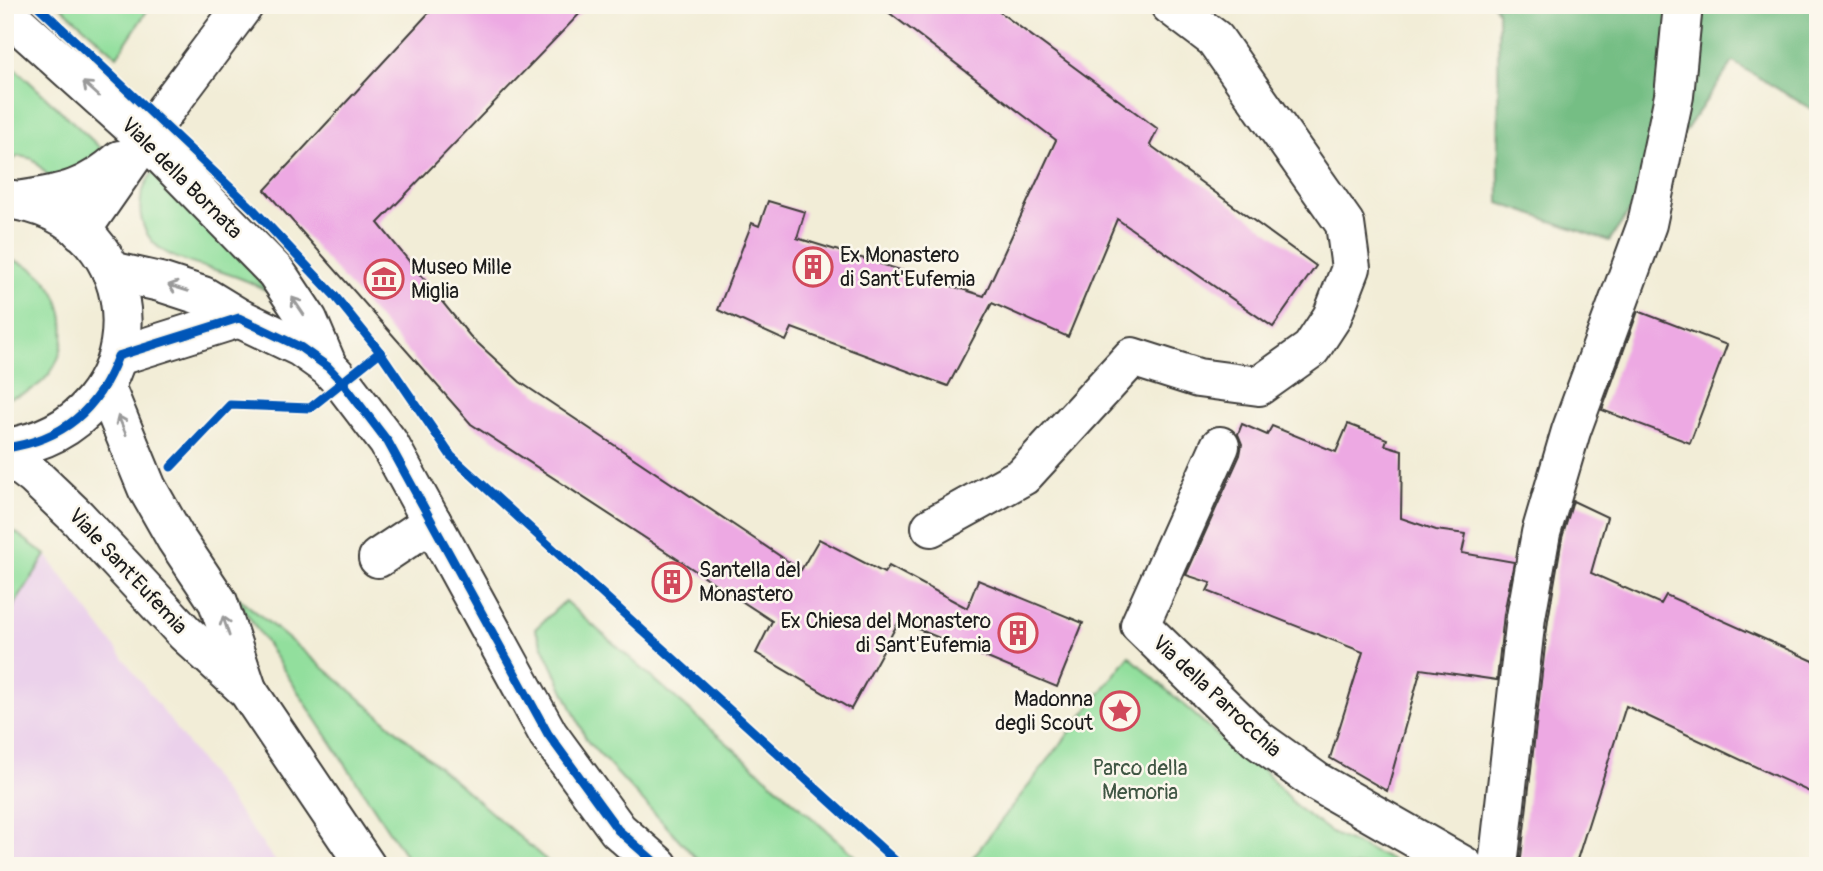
<svg xmlns="http://www.w3.org/2000/svg" width="1823" height="871" viewBox="0 0 1823 871" font-family="Pangolin,sans-serif">
<style>
.built{fill:#ebd1eb}
.green{fill:#92df9d;stroke:#577e5c;stroke-width:2}
.forest{fill:#75be84;stroke:#486d50;stroke-width:2}
.building{fill:#eda9e3}
.lines{fill:none;stroke-linecap:round;stroke-linejoin:round}
.minor-casing{stroke:#3c3b38;stroke-width:42}
.major-casing{stroke:#3c3b38;stroke-width:42}
.minor{stroke:#fff;stroke-width:38}
.major{stroke:#fff;stroke-width:38}
.cycleway-casing{stroke:#fbf7ec;stroke-width:13}
.cycleway{stroke:#0057b8;stroke-width:9}
.oneway{stroke:#999}
.labels{text-anchor:middle;stroke-width:5;stroke-linejoin:round;paint-order:stroke}
.street-label{font-size:21px;fill:#1c1c1c;stroke:#fbf7ec}
.poi-label{font-size:21px;fill:#1c1c1c;stroke:#fbf7ec;text-anchor:start}
.park-label{font-size:21px;fill:#3f5643;stroke:#fbf7ec}
</style>
<rect width="100%" height="100%" fill="#fbf7ec"/>
<filter id="ink" filterUnits="userSpaceOnUse"><feTurbulence type="fractalNoise" baseFrequency=".0143" numOctaves="2"/><feDisplacementMap in="SourceGraphic" scale="14" xChannelSelector="R" yChannelSelector="G"/><feConvolveMatrix kernelMatrix="1 2 1 2 8 2 1 2 1" color-interpolation-filters="sRGB"/></filter>
<filter id="wash" filterUnits="userSpaceOnUse"><feTurbulence type="fractalNoise" baseFrequency=".00686" numOctaves="4" result="noise"/><feDisplacementMap in="SourceGraphic" scale="28" xChannelSelector="R" yChannelSelector="G"/><feGaussianBlur stdDeviation="1.57" result="paint"/><feColorMatrix in="noise" values="0 0 0 0 0 0 0 0 0 0 0 0 0 0 0 0 0 1.4 0 .05"/><feComposite in="paint" operator="in"/></filter>
<g filter="url(#wash)">
<rect width="100%" height="100%" fill="#f2edd7"/>
<!-- built -->
<path class="built" d="M46 555 279 866H5V620Z"/>
<!-- green -->
<g class="green">
<path d="M59 5H151L117 56Z"/>
<path d="M5 59 107 154 51 179 33 159 19 156 5 164Z"/>
<path d="M158 166 270 293C256 284 241 278 225 273 192 262 148 259 141 216 138 196 145 181 158 166Z"/>
<path d="M5 259C83 270 83 390 5 398Z"/>
<path d="M5 530 15 532 46 555 5 620Z"/>
<path d="M234 594 343 684 553 866H412Z"/>
<path d="M565 601 867 866H704L698 860 587 741 535 629Z"/>
<path d="M1129 656 1233 749 1257 763 1298 808 1333 834 1392 860 1397 866H966Z"/>
</g>
<!-- forest -->
<path class="forest" d="M1493 5H1818V113L1733 62 1609 241 1499 203 1498 11Z"/>
<g id="blocks">
<!-- building -->
<g class="building">
<path d="M436 5H588L378 223 470 336 520 382 801 570 819 539 884 573 889 566 967 608 978 580 1083 623 1057 687 899 621 851 709 756 653 772 621 471 424 265 190Z"/>
<path d="M879 5H990L1158 129 1150 145 1316 266 1273 327 1117 219 1068 337 992 303 948 386 792 328 786 341 718 310 752 223 759 226 768 201 805 212 797 238 984 296 1056 140Z"/>
<path d="M1638 311 1727 345 1690 443 1602 410Z"/>
<path d="M1242 424 1267 435 1272 426 1336 452 1348 424 1387 439 1385 445 1402 450 1401 518 1436 530 1466 534 1462 553 1514 562 1504 614 1497 680 1421 669 1387 791 1330 758 1363 652 1207 591 1211 583 1186 575 1240 455 1242 444 1238 434Z"/>
<path d="M1573 501 1607 517 1591 573 1661 604 1666 595 1818 663V796L1626 706 1575 866H1520L1548 620 1562 538Z"/>
</g>
</g>
</g>
<g filter="url(#ink)">
<use href="#blocks" fill-opacity="0" stroke="#3c3b38" stroke-width="2"/>
<g class="lines">
<!-- minor casing -->
<g class="minor-casing">
<g id="minor">
<path d="M5 12 145 138 276 272 308 320 328 367"/>
<path d="M23 200C65 194 87 189 120 160"/>
<path d="M81 231 166 109 244 5"/>
<path d="M111 271 160 282 203 296 239 318 300 347 328 367 343 383 388 442 548 734 618 830 659 866"/>
<path d="M118 356 239 318"/>
<path d="M1220 446 1140 625 1257 739 1317 782 1464 866"/>
<path d="M931 527 1023 476 1132 357 1198 378 1259 386 1311 349 1332 317 1351 268 1345 224 1215 39 1170 5"/>
<path d="M378 558 432 522"/>
<path d="M1498 866 1526 617 1541 533 1571 431 1647 224 1674 96 1683 5"/>
</g>
</g>
<!-- major casing -->
<g class="major-casing">
<g id="major">
<path d="M5 199C158 213 163 426 5 448"/>
<path d="M105 386 147 488 176 539 218 602 247 689"/>
<path d="M5 454 34 476 77 517 185 633 248 691 366 866"/>
</g>
</g>
<!-- minor -->
<use href="#minor" class="minor"/>
<!-- major -->
<use href="#major" class="major"/>
<!-- cycleway casing -->
<g class="cycleway-casing">
<g id="cycleway">
<path d="M37 5 252 208 334 295 380 352 451 456 901 866"/>
<path d="M5 448C63 440 98 410 118 356L239 318 300 347 328 367 343 383 388 442 548 734 618 830 659 866"/>
<path d="M171 467 230 405 310 408 380 352"/>
</g>
</g>
<!-- cycleway -->
<use href="#cycleway" class="cycleway"/>
</g>
<!-- one-way arrows -->
<defs><path id="oneway-shaft" d="M-6 0H5M1.5-3L5.5 0L1.5 3" fill="none" stroke-width="1.6" stroke-linecap="round" stroke-linejoin="round" transform="scale(1.75)"/></defs>
<g class="oneway">
<use href="#oneway-shaft" transform="translate(91 89) rotate(-138)"/>
<use href="#oneway-shaft" transform="translate(178 288) rotate(-162)"/>
<use href="#oneway-shaft" transform="translate(298 306) rotate(-124)"/>
<use href="#oneway-shaft" transform="translate(122 425) rotate(-113)"/>
<use href="#oneway-shaft" transform="translate(226 626) rotate(-108)"/>
</g>
</g>
<!-- icons -->
<defs>
<g id="building-ring" transform="scale(2.0125)"><circle r="9.5" fill="#fbf7ec" stroke="#d1495b" stroke-width="1.5"/><path d="M-4-6H4V6H1V3H-1V6H-4ZM-2.5-4.3h1.7v1.8h-1.7ZM.8-4.3h1.7v1.8H.8ZM-2.5-1h1.7V.8h-1.7ZM.8-1h1.7V.8H.8Z" fill="#d1495b"/></g>
<g id="museum-ring" transform="scale(2.0125)"><circle r="9.5" fill="#fbf7ec" stroke="#d1495b" stroke-width="1.5"/><path d="M0-6L6-3V-2H-6V-3ZM-5-1h2V3h-2ZM-1-1h2V3h-2ZM3-1h2V3H3ZM-6 4H6V6H-6Z" fill="#d1495b"/></g>
<g id="sight-ring" transform="scale(2.0125)"><circle r="9.5" fill="#fbf7ec" stroke="#d1495b" stroke-width="1.5"/><path d="M0-6L1.8-2.2L6-1.7L2.9 1.2L3.7 5.4L0 3.3L-3.7 5.4L-2.9 1.2L-6-1.7L-1.8-2.2Z" fill="#d1495b"/></g>
</defs>
<g fill-rule="evenodd">
<use href="#building-ring" x="813" y="267"/>
<use href="#museum-ring" x="384" y="279"/>
<use href="#building-ring" x="672" y="582"/>
<use href="#building-ring" x="1018" y="633"/>
<use href="#sight-ring" x="1120" y="711"/>
</g>
<g class="labels">
<!-- street labels -->
<g class="street-label">
<text transform="translate(182 178) rotate(45)" y="7">Viale della Bornata</text>
<text transform="translate(128 571) rotate(47)" y="7">Viale Sant'Eufemia</text>
<text transform="translate(1217 696) rotate(43)" y="7">Via della Parrocchia</text>
</g>
<!-- poi labels -->
<g class="poi-label">
<text x="840" y="262">Ex Monastero<tspan x="840" dy="24">di Sant'Eufemia</tspan></text>
<text x="411" y="274">Museo Mille<tspan x="411" dy="24">Miglia</tspan></text>
<text x="699" y="577">Santella del<tspan x="699" dy="24">Monastero</tspan></text>
<text x="991" y="628" text-anchor="end">Ex Chiesa del Monastero<tspan x="991" dy="24">di Sant'Eufemia</tspan></text>
<text x="1093" y="706" text-anchor="end">Madonna<tspan x="1093" dy="24">degli Scout</tspan></text>
</g>
<!-- park labels -->
<g class="park-label">
<text x="1140" y="775">Parco della<tspan x="1140" dy="24">Memoria</tspan></text>
</g>
</g>
<!-- margin -->
<rect width="1823" height="871" fill="none" stroke="#fbf7ec" stroke-width="28"/>
</svg>
